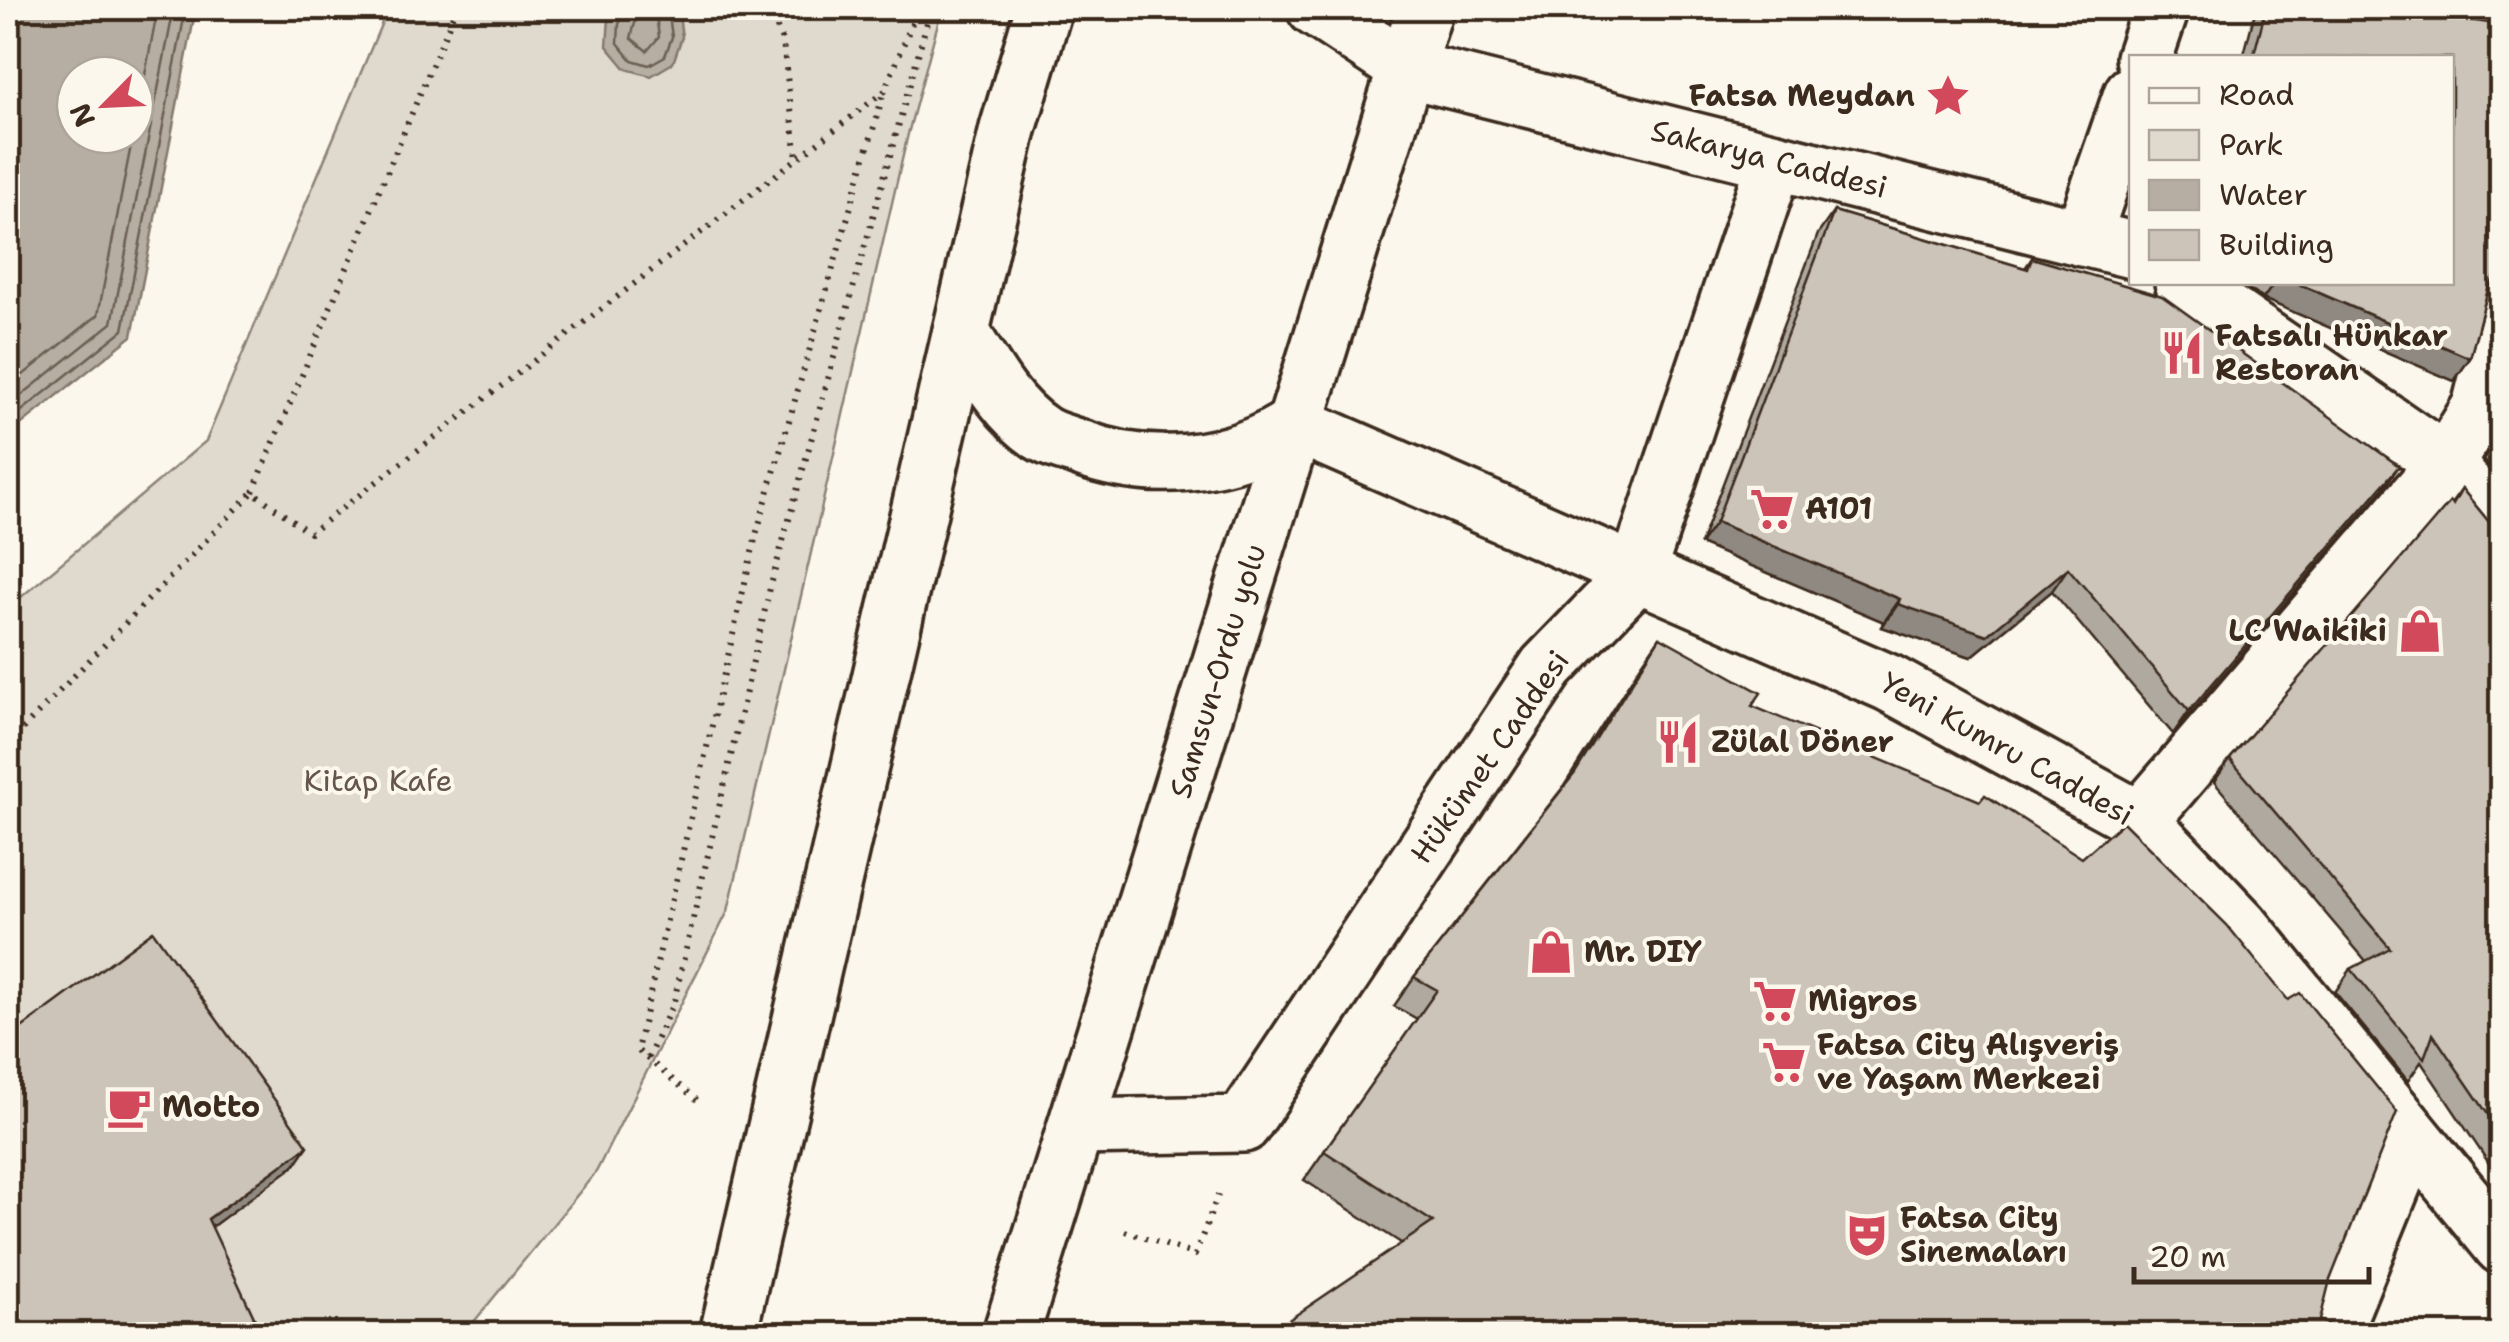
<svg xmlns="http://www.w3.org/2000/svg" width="2509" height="1342" viewBox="0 0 2509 1342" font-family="'Shantell Sans',sans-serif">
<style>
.green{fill:#dfd9ce;stroke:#8d8276;stroke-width:2.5}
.water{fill:#b6aea2;stroke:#85796d;stroke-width:2.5;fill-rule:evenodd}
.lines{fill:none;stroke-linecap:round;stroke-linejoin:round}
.shore{stroke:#6c5f53;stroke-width:2.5}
.street-casing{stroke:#3b2a1e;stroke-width:62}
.highway-casing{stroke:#3b2a1e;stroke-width:62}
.path{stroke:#3b2a1e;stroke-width:6;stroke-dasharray:2.5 8;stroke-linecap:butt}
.street{stroke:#fbf7ec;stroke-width:55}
.highway{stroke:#fbf7ec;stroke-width:55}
.wall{fill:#afa99f;stroke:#3b2a1e;stroke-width:2.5}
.shaded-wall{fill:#8f8982;stroke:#3b2a1e;stroke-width:2.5}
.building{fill:#ccc4b9;stroke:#3b2a1e;stroke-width:2.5}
.labels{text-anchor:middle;stroke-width:8;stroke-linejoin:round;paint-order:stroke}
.poi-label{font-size:30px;font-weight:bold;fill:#3b2a1e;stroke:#fbf7ec;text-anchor:start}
.street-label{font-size:30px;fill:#3b2a1e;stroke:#fbf7ec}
.park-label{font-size:30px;fill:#64564a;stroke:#fbf7ec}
</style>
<rect width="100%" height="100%" fill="#fbf7ec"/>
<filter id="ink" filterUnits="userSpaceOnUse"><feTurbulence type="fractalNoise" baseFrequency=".01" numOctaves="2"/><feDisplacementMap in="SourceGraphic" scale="20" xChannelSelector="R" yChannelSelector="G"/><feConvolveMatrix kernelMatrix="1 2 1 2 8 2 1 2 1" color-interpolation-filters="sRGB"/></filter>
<g filter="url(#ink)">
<!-- green -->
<path class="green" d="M388 8H942L908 134 728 911 596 1172 464 1334H8V608L206 441Z"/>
<!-- water -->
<g class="water">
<path d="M8 8H196L132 336 8 435ZM75 75H135V135H75Z"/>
<path d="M621 8H678L682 37 673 63 651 76 626 69 607 46 609 18Z"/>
</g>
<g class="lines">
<!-- shore -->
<g class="shore">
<path d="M627 8 619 24 618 43 632 60 649 65 665 56 672 37 668 8"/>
<path d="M639 8 631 38 647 51 659 37 655 8"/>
<path d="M135 126 158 8"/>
<path d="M8 387 98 315 133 135"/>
<path d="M8 406 112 323 174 8"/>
<path d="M8 422 123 330 186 8"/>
</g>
<!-- street casing -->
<g class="street-casing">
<g id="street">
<path d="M2433 8 2502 20"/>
<path d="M2144 58 2161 8"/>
<path d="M1407 69 2132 250"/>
<path d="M2082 238 2132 94"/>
<path d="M2183 282 2446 463 2502 531"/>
<path d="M1295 424 1889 683 2140 820 2242 927 2502 1246"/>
<path d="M2140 820 2446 463 2480 407 2502 320"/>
<path d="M1076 1127 1243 1124 1547 667 1636 575 1775 161"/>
<path d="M2337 1334 2340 1314 2411 1139"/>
</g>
</g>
<!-- highway casing -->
<g class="highway-casing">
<g id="highway">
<path d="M1315 8 1407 69"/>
<path d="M961 332C983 367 1005 409 1041 433 1051 440 1066 443 1077 447 1148 474 1231 468 1295 424"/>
<path d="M728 1334 1008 129 1044 8"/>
<path d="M1011 1334 1425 8"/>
</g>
</g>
<!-- path -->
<g class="path">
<path d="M769 8 783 43 797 158"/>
<path d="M1497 23 1500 8"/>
<path d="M253 492 456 8"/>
<path d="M8 744 253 492 310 533 885 91 918 8"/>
<path d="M648 1058 674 1001 770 588 931 8"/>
<path d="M697 1100 637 1050 756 535 884 92"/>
<path d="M1125 1231 1195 1255 1218 1195"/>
</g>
<!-- street -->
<use href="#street" class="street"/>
<!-- highway -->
<use href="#highway" class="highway"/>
</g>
<!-- wall -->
<g class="wall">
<path d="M2256 8H2428L2443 16 2502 25V290H2494L2487 294 2470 358 2454 381 2263 299 2237 282H2452V58H2243Z"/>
<path d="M1834 211 2025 268 2032 258 2383 489 2173 734 2052 591 1971 657 1882 627 1884 622 1700 544 1818 234Z"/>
<path d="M2502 430V481L2484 460Z"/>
<path d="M2462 489 2494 528 2502 533V1171L2496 1174 2421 1062 2408 1081 2335 992 2351 969 2366 961 2214 782 2230 759 2451 504Z"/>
<path d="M1660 637 1752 706 2288 1000 2397 1112 1401 1243 1304 1180 1417 1019 1394 1006 1414 977 1564 786 1640 666Z"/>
</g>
<!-- shaded-wall -->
<g class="shaded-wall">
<path d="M2502 272V290H2494L2480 298 2496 275Z"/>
<path d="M2275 282H2294L2470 358 2454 381 2263 299Z"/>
<path d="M2399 466 2383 489 2173 734 2189 711Z"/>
<path d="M1716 522 1900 599 1884 622 1700 544Z"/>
<path d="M2068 568 2052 591 1971 657 1882 627 1898 604Z"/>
<path d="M308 1146 294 1166 194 1240 208 1219Z"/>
</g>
<!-- building -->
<g class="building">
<path d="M2266 8H2428L2443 16 2502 25V272L2496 275 2488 289 2470 358 2294 282H2452V58H2253Z"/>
<path d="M1834 211 2028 269 2032 258 2162 296 2399 466 2189 711 2068 568 1987 635 1898 604 1900 599 1716 522Z"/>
<path d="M2462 489 2494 528 2502 533V1135L2433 1034 2424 1058 2351 969 2390 948 2230 759 2450 502 2453 505Z"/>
<path d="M1660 637 1761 693 1752 706 1980 801 1985 795 2082 858 2123 822 2227 925 2288 1000 2300 993 2397 1112 2330 1280 2320 1320 2345 1333 2344 1334H1268L1433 1222 1324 1151 1437 990 1414 977 1575 773Z"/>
<path d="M153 931 308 1146 208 1219 259 1328 248 1334H8V1038Z"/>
</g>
</g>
<!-- icons -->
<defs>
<g id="sight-bare" transform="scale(3.45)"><path d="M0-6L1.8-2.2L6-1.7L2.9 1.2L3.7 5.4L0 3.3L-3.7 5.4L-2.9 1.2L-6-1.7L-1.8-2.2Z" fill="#d1495b" stroke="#fbf7ec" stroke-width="2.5" paint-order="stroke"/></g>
<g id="restaurant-bare" transform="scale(3.45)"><path d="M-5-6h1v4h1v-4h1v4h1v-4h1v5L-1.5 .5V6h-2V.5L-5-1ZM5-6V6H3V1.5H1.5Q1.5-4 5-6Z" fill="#d1495b" stroke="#fbf7ec" stroke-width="2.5" paint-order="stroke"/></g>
<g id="supermarket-bare" transform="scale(3.45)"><path d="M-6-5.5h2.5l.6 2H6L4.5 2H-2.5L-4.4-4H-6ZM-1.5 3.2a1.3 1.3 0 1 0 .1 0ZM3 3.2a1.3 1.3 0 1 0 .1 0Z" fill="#d1495b" stroke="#fbf7ec" stroke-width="2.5" paint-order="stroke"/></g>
<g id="shop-bare" transform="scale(3.45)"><path d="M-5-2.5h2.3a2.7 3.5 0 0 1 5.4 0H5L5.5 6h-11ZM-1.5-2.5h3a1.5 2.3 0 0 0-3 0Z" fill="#d1495b" stroke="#fbf7ec" stroke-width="2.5" paint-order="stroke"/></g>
<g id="cafe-bare" transform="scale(3.45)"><path d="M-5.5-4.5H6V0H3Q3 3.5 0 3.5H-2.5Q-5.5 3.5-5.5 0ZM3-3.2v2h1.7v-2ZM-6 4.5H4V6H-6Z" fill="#d1495b" stroke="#fbf7ec" stroke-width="2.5" paint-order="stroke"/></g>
<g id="theatre-bare" transform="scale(3.45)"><path d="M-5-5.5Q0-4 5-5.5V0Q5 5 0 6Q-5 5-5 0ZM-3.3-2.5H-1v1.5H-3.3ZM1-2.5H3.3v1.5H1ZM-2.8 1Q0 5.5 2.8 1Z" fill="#d1495b" stroke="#fbf7ec" stroke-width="2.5" paint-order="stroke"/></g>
</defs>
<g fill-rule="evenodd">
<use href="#sight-bare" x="1948" y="96"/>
<use href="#restaurant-bare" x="2182" y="353"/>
<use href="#supermarket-bare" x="1772" y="509"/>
<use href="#shop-bare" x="2420" y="631"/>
<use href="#restaurant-bare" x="1678" y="742"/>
<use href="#shop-bare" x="1551" y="952"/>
<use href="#supermarket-bare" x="1775" y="1001"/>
<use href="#supermarket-bare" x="1784" y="1062"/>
<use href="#cafe-bare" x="129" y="1107"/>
<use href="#theatre-bare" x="1867" y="1235"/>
</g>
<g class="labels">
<!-- poi labels -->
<g class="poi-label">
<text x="1915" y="106" text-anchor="end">Fatsa Meydan</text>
<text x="2215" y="346">Fatsalı Hünkar<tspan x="2215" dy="34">Restoran</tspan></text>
<text x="1805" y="519">A101</text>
<text x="2387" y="641" text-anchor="end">LC Waikiki</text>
<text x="1711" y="752">Zülal Döner</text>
<text x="1584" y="962">Mr. DIY</text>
<text x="1808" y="1011">Migros</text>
<text x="1817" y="1055">Fatsa City Alışveriş<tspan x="1817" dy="34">ve Yaşam Merkezi</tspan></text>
<text x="162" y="1117">Motto</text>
<text x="1900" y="1228">Fatsa City<tspan x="1900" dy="34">Sinemaları</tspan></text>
</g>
<!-- street labels -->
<g class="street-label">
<text transform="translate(1769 159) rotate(14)" y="10">Sakarya Caddesi</text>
<text transform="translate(1218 671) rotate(-73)" y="10">Samsun-Ordu yolu</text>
<text transform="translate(2007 749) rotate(29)" y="10">Yeni Kumru Caddesi</text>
<text transform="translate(1490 757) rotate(-55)" y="10">Hükümet Caddesi</text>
</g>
<!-- park labels -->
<g class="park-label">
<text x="378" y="791">Kitap Kafe</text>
</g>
</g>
<!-- margin -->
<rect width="2509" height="1342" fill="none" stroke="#fbf7ec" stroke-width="40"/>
<rect x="20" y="20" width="2469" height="1302" fill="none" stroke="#3b2a1e" stroke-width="4" filter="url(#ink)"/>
<!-- legend -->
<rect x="2129" y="55" width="325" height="230" fill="#fbf7ec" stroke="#aea59a" stroke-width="2.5"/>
<rect x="2149" y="88" width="50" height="15" fill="#fbf7ec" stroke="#aea59a" stroke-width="2.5"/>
<text x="2219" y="105" font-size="30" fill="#3b2a1e">Road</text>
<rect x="2149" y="130" width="50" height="30" fill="#dfd9ce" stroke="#aea59a" stroke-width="2.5"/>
<text x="2219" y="155" font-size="30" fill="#3b2a1e">Park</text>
<rect x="2149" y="180" width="50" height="30" fill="#b6aea2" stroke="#aea59a" stroke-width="2.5"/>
<text x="2219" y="205" font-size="30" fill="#3b2a1e">Water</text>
<rect x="2149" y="230" width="50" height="30" fill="#ccc4b9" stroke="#aea59a" stroke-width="2.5"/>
<text x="2219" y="255" font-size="30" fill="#3b2a1e">Building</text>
<!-- north arrow -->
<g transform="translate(105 105) rotate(246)"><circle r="48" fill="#fbf7ec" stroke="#aea59a" stroke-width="2.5"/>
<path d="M0-8L18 38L0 25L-18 38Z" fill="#d1495b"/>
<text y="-15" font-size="28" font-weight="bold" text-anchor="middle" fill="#3b2a1e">N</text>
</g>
<!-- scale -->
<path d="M2134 1267v15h235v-15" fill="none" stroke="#3b2a1e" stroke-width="5"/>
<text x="2149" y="1267" font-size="30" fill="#3b2a1e" stroke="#fbf7ec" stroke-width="8" paint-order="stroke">20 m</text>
</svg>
